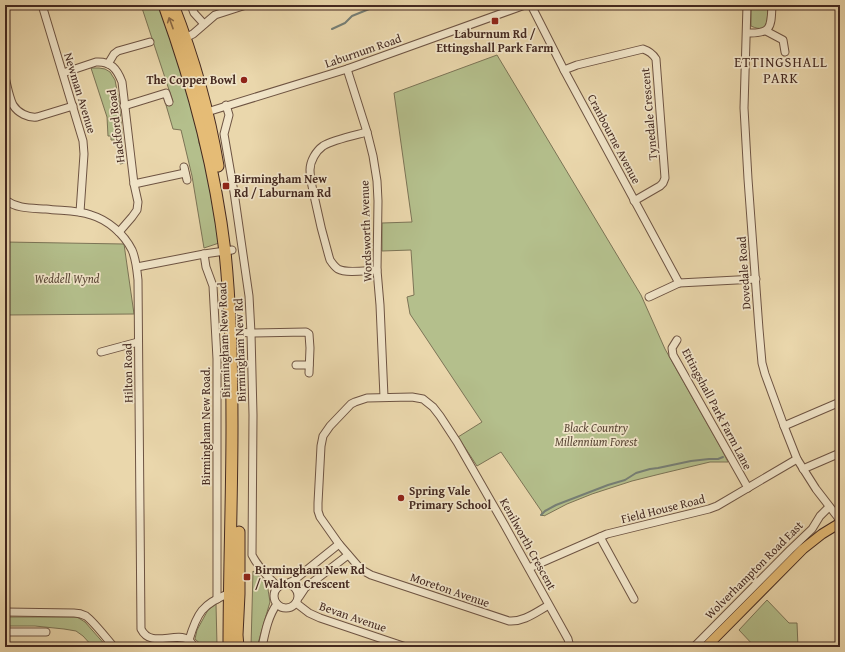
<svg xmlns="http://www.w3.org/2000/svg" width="845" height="652" viewBox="0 0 845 652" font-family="'Gentium Book Plus',serif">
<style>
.green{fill:#b4bf8c;stroke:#7c7456}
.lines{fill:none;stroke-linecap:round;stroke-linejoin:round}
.stream{stroke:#767f76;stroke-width:2}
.minor-casing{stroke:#6e5443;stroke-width:9}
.major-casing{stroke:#442920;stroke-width:11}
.highway-casing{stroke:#442920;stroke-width:13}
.minor{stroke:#f1e5c9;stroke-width:7}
.major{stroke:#e5bc76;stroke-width:9}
.highway{stroke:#e5bc76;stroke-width:11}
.oneway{stroke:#8c6b47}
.poi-dot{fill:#8f2418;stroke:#f1e5c9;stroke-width:1.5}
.labels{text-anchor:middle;stroke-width:3.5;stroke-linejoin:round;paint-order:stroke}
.poi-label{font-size:12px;font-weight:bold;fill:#442920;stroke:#f1e5c9;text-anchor:start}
.street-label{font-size:12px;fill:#442920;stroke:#f1e5c9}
.park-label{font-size:12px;font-style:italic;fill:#5a4736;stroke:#f1e5c9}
.quarter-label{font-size:14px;letter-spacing:1px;fill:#442920;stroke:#f1e5c9}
</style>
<rect width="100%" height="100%" fill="#ead7ac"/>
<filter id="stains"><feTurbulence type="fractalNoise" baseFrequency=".005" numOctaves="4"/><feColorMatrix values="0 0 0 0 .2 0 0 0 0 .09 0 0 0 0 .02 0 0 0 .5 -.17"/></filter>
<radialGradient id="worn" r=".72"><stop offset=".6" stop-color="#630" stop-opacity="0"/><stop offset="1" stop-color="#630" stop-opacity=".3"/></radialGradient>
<!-- green -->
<g class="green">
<path d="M141 5H161L196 119 199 143 204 155 219 243 204 248 192 176 181 130 173 129 166 105 173 102Z"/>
<path d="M751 5H768C767 17 770 35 751 26Z"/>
<path d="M497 55 641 295 665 349 721 448 728 462H710L660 474 632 481 592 494 567 504 544 516 543 515 542 516 541 515 542 512 501 452 477 466 458 437 482 422 410 314 407 297 414 295 411 250 382 251V223L412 222 394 93Z"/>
<path d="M91 68H99L105 69 110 72 115 80 119 101 125 163 120 164V140H111V136H108L107 117Z"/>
<path d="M5 242 124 244 134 314 5 315Z"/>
<path d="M253 571 267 583 270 602 257 647H251Z"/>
<path d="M767 600 789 623H797L798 647H755L739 630Z"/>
<path d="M216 604 217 645 213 647H204L195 639 197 630 208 610Z"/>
<path d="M5 617H77L85 622 107 647H93L83 636 76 631 64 629 35 626H5Z"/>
</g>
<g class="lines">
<!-- stream -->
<g class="stream">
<path d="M332 29 345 23 352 16 379 5"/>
<path d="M541 515 545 511 556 505 608 485 625 480 636 473 650 469 658 468 691 461 709 459H718L723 457"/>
</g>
<!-- minor casing -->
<g class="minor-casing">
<g id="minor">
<path d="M42 5 83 141 84 154 80 212"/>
<path d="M191 5 194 13 204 24"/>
<path d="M531 5 564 70 679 283"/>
<path d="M747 5 744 108 748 179 759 329 762 363 765 374 784 426 797 459 816 489 840 520"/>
<path d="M766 31 783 40 785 52"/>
<path d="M747 33C772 34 771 27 772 5"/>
<path d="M185 38 193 34 215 15 246 5"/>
<path d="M108 64 114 54 118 51 150 42"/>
<path d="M347 69 367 132 373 156 377 181 378 201 377 270 380 305 384 397"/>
<path d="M564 70 577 65 643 49C649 51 653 54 656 59L665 178 663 183 660 186 634 201"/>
<path d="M63 73 96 62C111 61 117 69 122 82L134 184 138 202 137 210 132 217 119 232"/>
<path d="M5 77C7 85 9 97 13 105 18 113 28 118 37 117L73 106"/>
<path d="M226 105 229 115 224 134 234 192 249 296 251 333 253 415 252 555C258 567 268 577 278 587"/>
<path d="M124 106 166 93 169 102"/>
<path d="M207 112 347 69 525 5"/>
<path d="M367 132C356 135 332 140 323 146 316 151 310 161 310 170 310 180 313 190 315 200 319 220 324 240 330 260 332 263 335 267 338 269 347 274 368 270 377 270"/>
<path d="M184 167 187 180"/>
<path d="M134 184 185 173"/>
<path d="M5 200C18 209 30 208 46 209 61 211 77 210 91 215 108 220 124 234 132 250 136 259 137 270 138 280L141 629C151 649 175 631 189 640 191 642 193 645 195 647"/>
<path d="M204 254 206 267 213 286 217 359V599"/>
<path d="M137 267 204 254 232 250"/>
<path d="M649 297 679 283 756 279"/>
<path d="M238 332 251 333 306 332 309 334 310 348 309 373"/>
<path d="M677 340 672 348 673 355 748 488"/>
<path d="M101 352 138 342"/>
<path d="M296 365H309"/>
<path d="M784 426 840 402"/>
<path d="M803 469 840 453"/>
<path d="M600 537 634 599"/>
<path d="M529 568 607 534 709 509 717 506 797 459"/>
<circle cx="286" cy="596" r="12"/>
<path d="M286 584 293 581 339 544"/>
<path d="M299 597 305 588 348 555"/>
<path d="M296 603 309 613 320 618 406 647"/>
<path d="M549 605C536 612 524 622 509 621L371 575 362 570 358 566 339 544 320 517 318 511V503L321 446 323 436 330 426 351 404 355 402 367 398 412 397 423 399 433 407 440 416 457 442 504 524 568 639 570 647"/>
<path d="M5 612 74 613C78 613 82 614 86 616 94 622 107 639 114 647"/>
<path d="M5 632H46"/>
<path d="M189 640C197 613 202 604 230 593"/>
<path d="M262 647C265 633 268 616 277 604"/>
<path d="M694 647 790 550 812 529 820 516 829 507"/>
</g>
</g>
<!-- major casing -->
<g class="major-casing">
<path id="major" d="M706 647 803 549 822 534 840 523"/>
</g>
<!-- highway casing -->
<g class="highway-casing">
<g id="highway">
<path d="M164 5C193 85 215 167 225 252 231 309 232 367 232 425 232 499 229 573 229 647"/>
<path d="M173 5C193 56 209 112 218 166"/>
<path d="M238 647 237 635 239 594V532"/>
</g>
</g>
<!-- minor -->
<use href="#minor" class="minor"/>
<!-- major -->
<use href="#major" class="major"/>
<!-- highway -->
<use href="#highway" class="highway"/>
</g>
<!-- one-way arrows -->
<defs><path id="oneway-shaft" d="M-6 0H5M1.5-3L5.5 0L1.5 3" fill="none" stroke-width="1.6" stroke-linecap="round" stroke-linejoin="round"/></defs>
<use class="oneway" href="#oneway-shaft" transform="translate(171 23) rotate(-110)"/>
<!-- markers -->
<g class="poi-dot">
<rect x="491" y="17" width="8" height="8" rx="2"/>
<circle cx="244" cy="80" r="4"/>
<rect x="222" y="182" width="8" height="8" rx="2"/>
<circle cx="401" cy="498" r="4"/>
<rect x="243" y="573" width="8" height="8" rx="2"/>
</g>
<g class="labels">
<!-- poi labels -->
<g class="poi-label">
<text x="495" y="38" text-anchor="middle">Laburnum Rd /<tspan x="495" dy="14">Ettingshall Park Farm</tspan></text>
<text x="236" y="84" text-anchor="end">The Copper Bowl</text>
<text x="234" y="183">Birmingham New<tspan x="234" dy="14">Rd / Laburnam Rd</tspan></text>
<text x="409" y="495">Spring Vale<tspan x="409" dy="14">Primary School</tspan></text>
<text x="255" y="574">Birmingham New Rd<tspan x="255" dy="14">/ Walton Crescent</tspan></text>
</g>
<!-- street labels -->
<g class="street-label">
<text transform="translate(363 51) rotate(-19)" y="4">Laburnum Road</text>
<text transform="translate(80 93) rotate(73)" y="4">Newman Avenue</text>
<text transform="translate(649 114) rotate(-95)" y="4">Tynedale Crescent</text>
<text transform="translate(116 126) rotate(-97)" y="4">Hackford Road</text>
<text transform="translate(614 139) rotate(62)" y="4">Cranbourne Avenue</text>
<text transform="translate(366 231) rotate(-92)" y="4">Wordsworth Avenue</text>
<text transform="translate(744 273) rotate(-94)" y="4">Dovedale Road</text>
<text transform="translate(224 340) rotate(-92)" y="4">Birmingham New Road</text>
<text transform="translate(240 350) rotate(-92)" y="4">Birmingham New Rd</text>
<text transform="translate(128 373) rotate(-91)" y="4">Hilton Road</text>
<text transform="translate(717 409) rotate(62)" y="4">Ettingshall Park Farm Lane</text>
<text transform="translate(206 426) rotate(-90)" y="4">Birmingham New Road.</text>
<text transform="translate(663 509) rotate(-14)" y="4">Field House Road</text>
<text transform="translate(528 544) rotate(61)" y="4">Kenilworth Crescent</text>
<text transform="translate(754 570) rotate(-45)" y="4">Wolverhampton Road East</text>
<text transform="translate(450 590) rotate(19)" y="4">Moreton Avenue</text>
<text transform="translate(353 617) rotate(19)" y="4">Bevan Avenue</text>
</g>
<!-- park labels -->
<g class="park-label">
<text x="67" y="283">Weddell Wynd</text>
<text x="596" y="432">Black Country<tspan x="596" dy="14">Millennium Forest</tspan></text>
</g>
<!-- quarter labels -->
<g class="quarter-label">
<text x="781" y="67">ETTINGSHALL<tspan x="781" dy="16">PARK</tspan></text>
</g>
</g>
<!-- margin -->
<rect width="845" height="652" fill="none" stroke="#ead7ac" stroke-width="20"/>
<rect x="6" y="6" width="833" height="640" fill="none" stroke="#442920" stroke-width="2"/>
<rect x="10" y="10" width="825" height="632" fill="none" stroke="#442920"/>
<rect width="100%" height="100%" filter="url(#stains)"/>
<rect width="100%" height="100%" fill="url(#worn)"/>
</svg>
